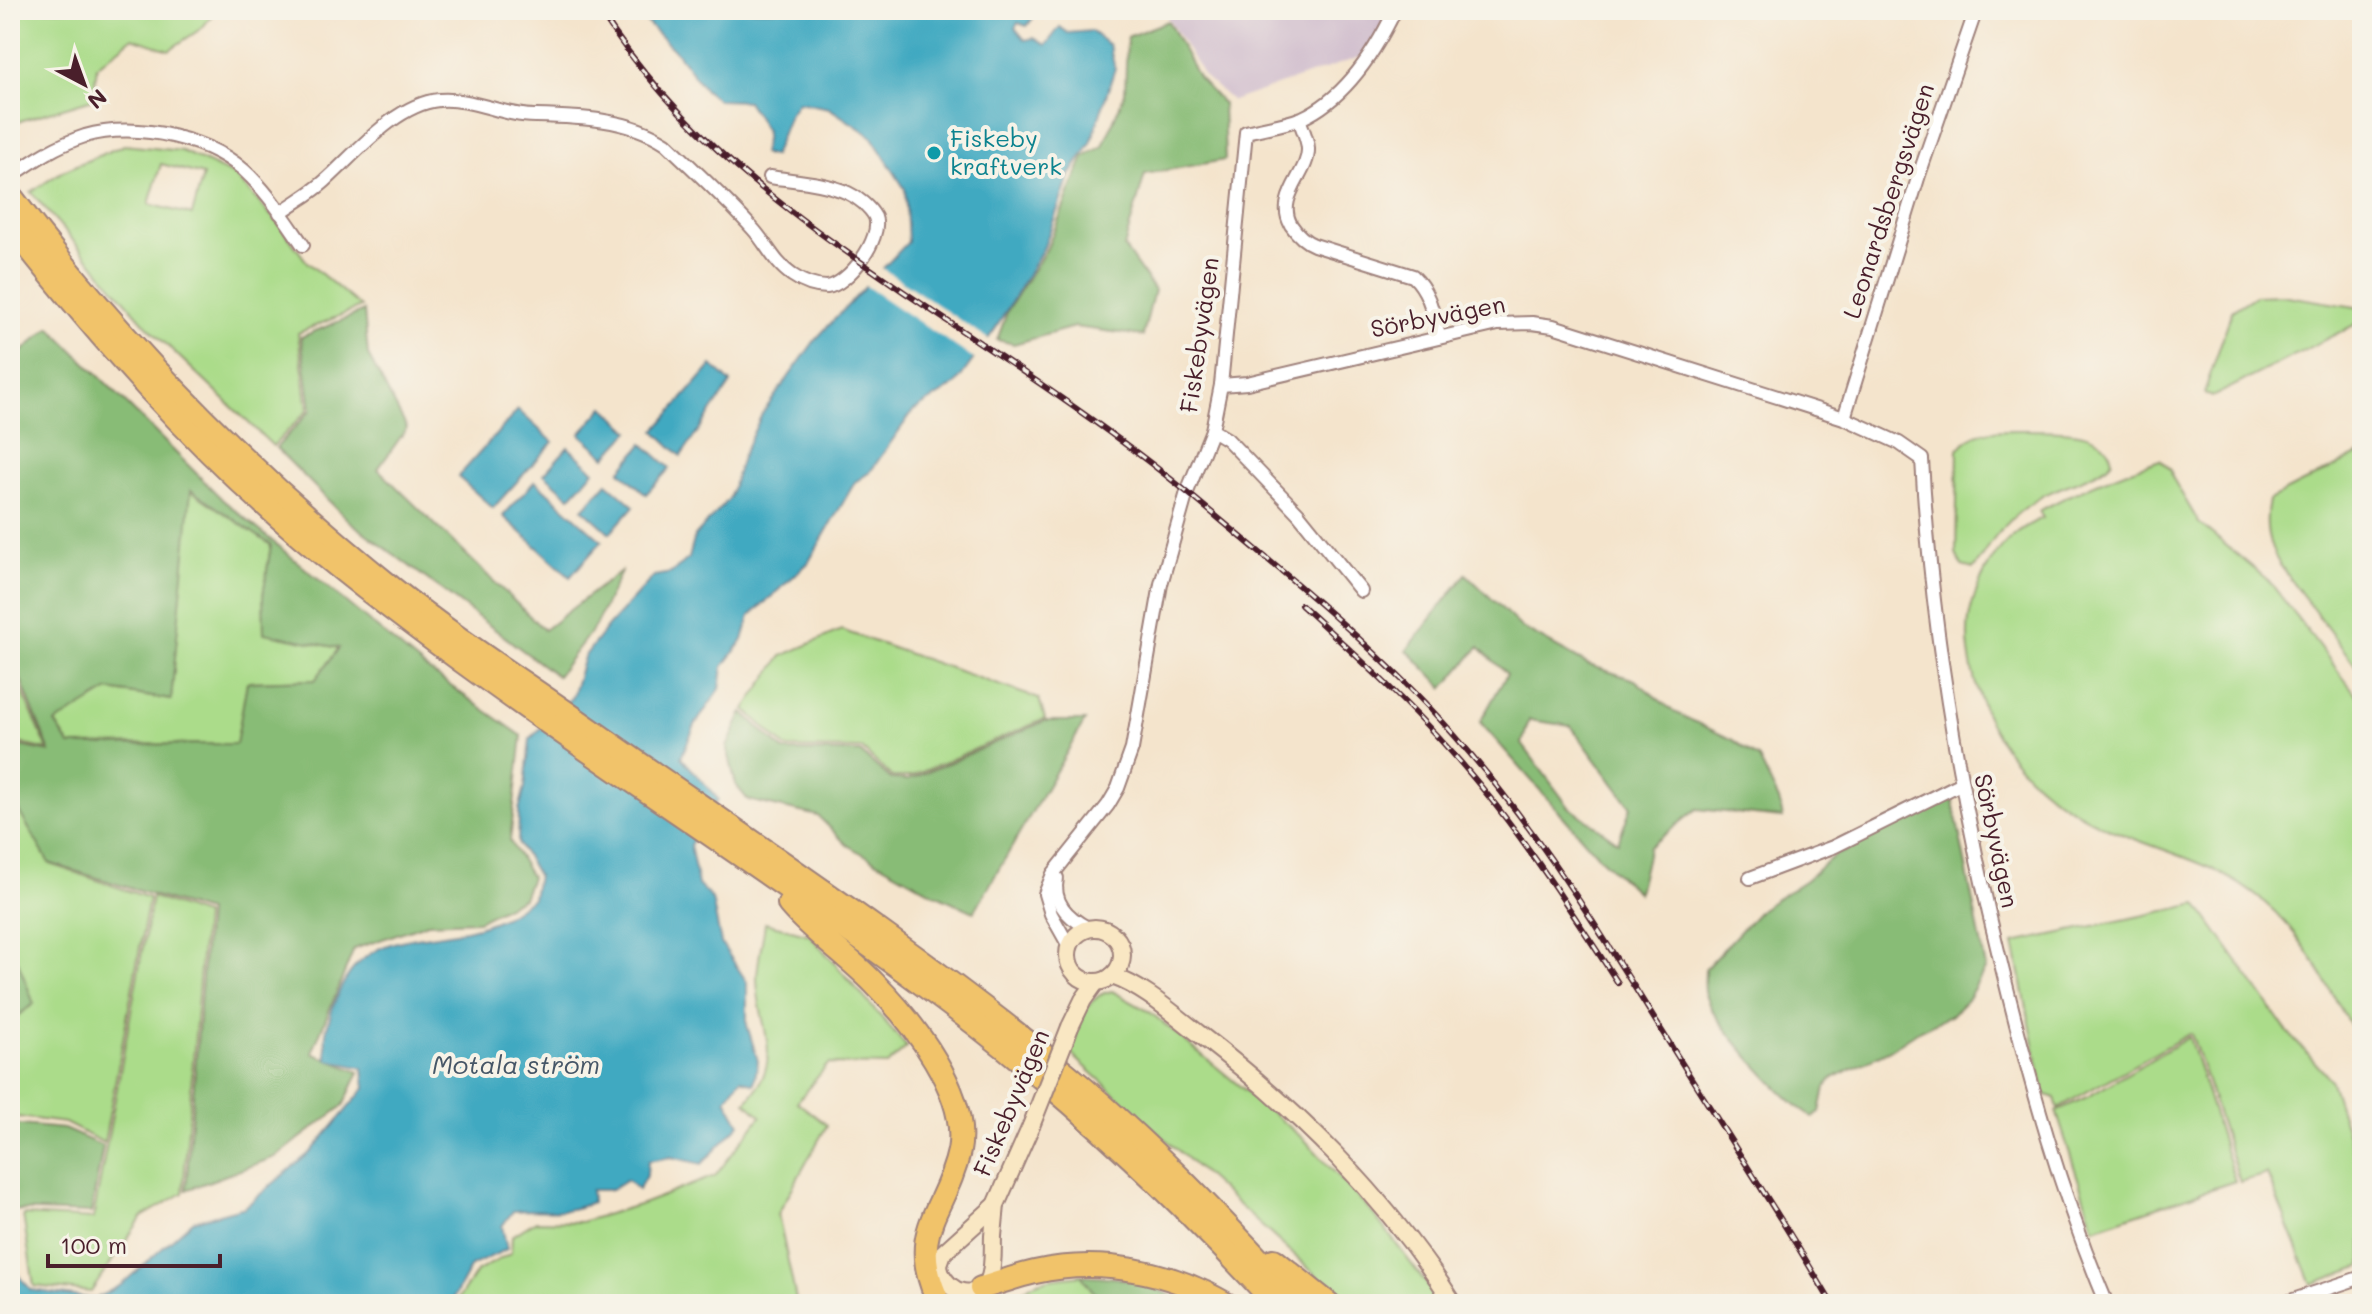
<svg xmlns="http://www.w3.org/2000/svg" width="2372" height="1314" viewBox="0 0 2372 1314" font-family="Mali,sans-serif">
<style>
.industrial{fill:#d0bdcd}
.green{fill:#abdc8a;stroke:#7a7e5a;stroke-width:2;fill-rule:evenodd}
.forest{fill:#88bc76;stroke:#696e50;stroke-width:2;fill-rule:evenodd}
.water{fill:#41a9c1;stroke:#466476;stroke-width:2}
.pier{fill:#f4e4cc}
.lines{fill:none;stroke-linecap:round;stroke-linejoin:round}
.street-casing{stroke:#9f827c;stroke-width:16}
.secondary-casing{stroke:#9f827c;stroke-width:20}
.highway-casing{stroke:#9f827c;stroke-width:26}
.street{stroke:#fff;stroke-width:12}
.secondary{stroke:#f9e7c3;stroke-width:16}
.highway{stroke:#f1c36a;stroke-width:22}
.rail-casing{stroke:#4a1f2b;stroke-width:6}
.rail{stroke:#f7f3e8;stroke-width:3;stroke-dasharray:9;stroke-linecap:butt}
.secondary-bridge-casing{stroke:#9f827c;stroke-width:20;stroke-linecap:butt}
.secondary-bridge{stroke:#f9e7c3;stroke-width:16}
.culture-dot{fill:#0f9aa8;stroke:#f7f3e8;stroke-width:3}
.labels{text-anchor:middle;stroke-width:8;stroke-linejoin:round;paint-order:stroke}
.culture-label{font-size:24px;fill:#0d838f;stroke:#f7f3e8;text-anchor:start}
.street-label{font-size:24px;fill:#4a1f2b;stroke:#f7f3e8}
.water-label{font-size:26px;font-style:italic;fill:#465667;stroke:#f7f3e8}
</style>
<rect width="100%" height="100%" fill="#f7f3e8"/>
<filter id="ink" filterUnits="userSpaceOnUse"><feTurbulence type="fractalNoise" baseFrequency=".0125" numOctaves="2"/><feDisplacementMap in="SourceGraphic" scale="16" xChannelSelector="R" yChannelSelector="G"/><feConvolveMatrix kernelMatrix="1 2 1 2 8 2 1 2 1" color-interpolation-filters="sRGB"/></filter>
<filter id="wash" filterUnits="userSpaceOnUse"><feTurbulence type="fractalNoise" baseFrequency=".006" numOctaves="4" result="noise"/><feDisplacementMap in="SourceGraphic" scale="32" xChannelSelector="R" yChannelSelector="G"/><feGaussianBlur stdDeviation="1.8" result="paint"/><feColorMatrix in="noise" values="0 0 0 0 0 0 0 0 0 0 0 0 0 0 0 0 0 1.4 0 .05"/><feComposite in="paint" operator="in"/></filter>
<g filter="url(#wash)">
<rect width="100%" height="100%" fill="#f4e4cc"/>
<!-- industrial -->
<path class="industrial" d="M1163 10H1405L1373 61 1360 57 1232 101 1204 76Z"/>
<!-- green -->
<g class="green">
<path d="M10 10H216L202 28 169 50 132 38 97 66 93 99 23 120 10 126Z"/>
<path d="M124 145 182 151 235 176 278 223 307 262 361 307 298 333 308 410 273 446 147 326 31 192 63 171ZM161 164 203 175 192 215 149 204Z"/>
<path d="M2281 295 2362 308V321L2212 397 2204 393 2232 311 2255 296Z"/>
<path d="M2027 430C2054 431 2105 426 2112 460 2103 476 2058 486 2041 497 2022 508 2004 525 1991 543 1985 552 1981 561 1973 569L1962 566 1956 554 1958 450C1973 427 2003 430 2027 430Z"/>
<path d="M2362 453V674L2280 565C2267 544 2264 524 2269 500Z"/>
<path d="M2160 460 2171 470 2172 477 2199 523 2269 581 2362 702V1046C2332 997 2310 940 2264 902 2215 861 2168 854 2112 830 2050 804 1997 758 1978 692 1970 665 1964 636 1971 609 1982 567 2003 534 2043 518L2039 511C2077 490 2118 473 2160 460Z"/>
<path d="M190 490 271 545 263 596 316 643 339 648 315 680 247 682 237 744 70 745 55 722 109 690 171 700Z"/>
<path d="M841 630 1039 699 1045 719 910 777H892L862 749 786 748 745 709 782 656Z"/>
<path d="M10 675 16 677 48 750 10 741Z"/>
<path d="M10 804 19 811 50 864 149 898 104 1143 65 1123 10 1116Z"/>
<path d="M152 897 204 915 183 1193 142 1217 91 1292 34 1286 23 1215 93 1219Z"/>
<path d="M2197 904 2286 1030 2330 1079 2362 1178V1266L2312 1284 2267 1174 2240 1182 2191 1033 2058 1108 2055 1098 2044 1094 2014 943Z"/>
<path d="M765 923 810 935 907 1047 887 1065 828 1064 797 1102 827 1125 778 1214 797 1304H455L476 1272 511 1253 512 1236 536 1221 581 1222 642 1204 715 1176 761 1116 746 1102C787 1057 758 1029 757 979 757 961 763 941 765 923Z"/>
<path d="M1112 991 1150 1012 1305 1140 1374 1215 1442 1304H1348L1069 1052C1078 1030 1085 994 1112 991Z"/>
<path d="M2189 1037 2235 1181 2094 1228 2056 1111 2089 1096Z"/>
<path d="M1081 1275 1093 1291 1110 1304H1004C1014 1300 1019 1294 1027 1288 1040 1277 1064 1278 1081 1275Z"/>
</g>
<!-- forest -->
<g class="forest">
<path d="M1168 21 1198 77 1223 104 1225 160 1145 174 1124 247 1154 290 1143 336 1074 327 1014 344 997 340 1008 310 1047 248 1084 157 1103 146 1125 93 1127 37Z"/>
<path d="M364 311 368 355 407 428 378 469 544 630 622 570 595 626 557 676 349 521 276 448 311 410 301 337Z"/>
<path d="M50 327 223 500 425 668 522 736 510 841 531 877 523 898 478 921 428 923 354 949 312 1053 359 1072 343 1106 275 1157 186 1190 207 912 49 863 18 810 10 803V744L50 752 18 673 10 672V362ZM191 490 271 545 263 596 264 633 339 648 315 680 247 682 236 744 70 745 55 723 109 690 171 700Z"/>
<path d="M1466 574 1522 628 1589 665 1635 680 1674 712 1733 740 1759 759 1779 800 1783 818 1697 809 1649 847 1638 893 1599 857 1480 722 1507 674 1479 647 1444 688 1407 650ZM1529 720 1571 726 1631 807 1618 842 1569 807 1522 744Z"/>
<path d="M743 712 784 751 860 752 891 779 909 780 1045 721H1085L974 912 935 894 847 845 818 816 748 800 736 785 727 747Z"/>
<path d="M1952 796 1986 968 1967 1000 1952 1015 1920 1030 1890 1050 1833 1078 1825 1088 1820 1112 1812 1117C1785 1100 1720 1029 1707 1000 1703 992 1705 978 1705 969L1761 909 1806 880 1836 854 1846 851 1871 834Z"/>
<path d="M10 947 14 951 34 1004 10 1021Z"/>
<path d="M10 1124 64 1129 103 1146 91 1213 10 1210Z"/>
<path d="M1081 1275C1130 1278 1142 1279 1186 1304H1110L1093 1291Z"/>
</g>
<!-- water -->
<g class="water">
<path d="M634 10H1039L1027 26 1018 23 1015 28 1025 40 1034 38 1046 45 1060 27 1068 33 1091 31 1109 45 1115 68 1091 143 1070 175 1044 247 996 328 955 385 913 411 870 472 855 482 808 563 750 616 743 640 723 667 720 689 695 725 681 757 718 799 690 845 698 885 712 899 721 943 747 982V1025L758 1061 754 1084 741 1079 726 1099 740 1124 702 1164 671 1157 648 1161 647 1174 638 1190 627 1180 611 1190H591L592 1202C563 1216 543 1208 513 1211L502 1226 507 1249 471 1266 450 1304H10V1265L31 1290 95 1299 121 1285 193 1221 245 1207 312 1151 365 1088 363 1068 328 1060C323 1037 326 1029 333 1007 363 916 435 950 502 918 513 913 523 904 533 898L537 875 518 843 519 810 525 787 530 739 572 697 584 657 608 626 654 576 671 573 689 558 695 536 729 499 742 457 762 414 816 339 908 242 905 189 871 136 829 108 798 102 789 115 773 156 763 154 766 131 747 101 718 100 705 90 677 53Z"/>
<path d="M712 365 731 383 681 456 655 431Z"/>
<path d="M604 407 630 431 606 457 580 434Z"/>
<path d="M518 410 553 442 493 508 458 477Z"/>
<path d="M643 444 670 468 646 494 620 471Z"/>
<path d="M568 447 594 471 570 497 544 474Z"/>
<path d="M535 481 602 541 570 577 503 516Z"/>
<path d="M607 483 634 506 610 533 583 509Z"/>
</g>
<!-- pier -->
<path class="pier" d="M879 266 991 341 977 361 863 284Z"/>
</g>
<g filter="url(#ink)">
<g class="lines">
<!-- street casing -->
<g class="street-casing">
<g id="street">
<path d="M1299 119C1302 128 1308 140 1308 149 1309 173 1275 197 1291 225 1297 234 1304 241 1314 245L1413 276C1430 292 1433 314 1439 336"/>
<path d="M10 177C34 160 57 145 85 136 136 121 214 138 251 177 271 197 287 222 303 245"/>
<path d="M280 213C295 202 312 193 325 181 356 153 396 104 439 100 472 97 502 116 535 116 578 117 628 118 666 143 695 171 726 199 753 229 766 243 775 264 792 275 802 282 815 287 827 287 848 285 883 238 875 217 870 207 857 197 848 193 824 182 795 181 770 177"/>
<path d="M1221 385 1247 383 1498 324 1532 323 1553 326 1844 418 1919 175 1976 10"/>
<path d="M1844 418 1899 443 1922 459C1931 631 1961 802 2002 968 2030 1083 2061 1195 2107 1304"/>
<path d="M1212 430 1227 439 1298 513 1361 591"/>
<path d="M1057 878C1052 902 1067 917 1088 928"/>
<path d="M1750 878 1833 847 1960 784"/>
<path d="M1069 946 1051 914 1045 894 1053 874 1108 805 1118 788 1132 749 1161 584 1187 492 1212 430 1221 385 1246 132C1264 127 1285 125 1302 118 1346 98 1375 52 1395 10"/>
<path d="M2281 1304 2362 1277"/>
</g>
</g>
<!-- secondary casing -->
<g class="secondary-casing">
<g id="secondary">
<circle cx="1095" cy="955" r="27"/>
<path d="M1112 976C1144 987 1172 1013 1198 1033 1299 1111 1386 1197 1454 1304"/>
<path d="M1070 1027 1083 1000 1096 982"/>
<path d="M940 1272C945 1282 952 1290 963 1292 998 1298 992 1257 993 1236 994 1226 995 1215 996 1205"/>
<path d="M936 1292 940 1272 939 1264 943 1253 996 1205 1031 1126"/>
</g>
</g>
<!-- highway casing -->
<g class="highway-casing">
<g id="highway">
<path d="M10 195C120 343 249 473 392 588 448 633 508 672 567 713 730 828 899 938 1055 1064 1143 1136 1223 1220 1300 1304"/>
<path d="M10 224C98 336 193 445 302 537 514 714 756 855 975 1024 1083 1108 1183 1203 1276 1304"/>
<path d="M789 904C813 933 847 955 874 983 912 1021 970 1094 959 1151 947 1209 907 1229 936 1296"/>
<path d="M1274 1260 1329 1304"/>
<path d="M981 1288C999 1283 1017 1276 1035 1272 1100 1257 1170 1271 1226 1304"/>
</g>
</g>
<!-- street -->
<use href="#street" class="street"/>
<!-- secondary -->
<use href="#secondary" class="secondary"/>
<!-- highway -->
<use href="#highway" class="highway"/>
<!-- rail casing -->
<g class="rail-casing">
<g id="rail">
<path d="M599 10C682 137 782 208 904 292 1002 358 1102 422 1193 497 1283 572 1378 648 1455 736 1540 832 1606 941 1673 1049 1726 1134 1782 1218 1832 1304"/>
<path d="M1301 605C1356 655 1413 707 1462 764 1521 832 1569 908 1618 983"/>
</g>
</g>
<!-- rail -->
<use href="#rail" class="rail"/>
<!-- secondary-bridge casing -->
<g class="secondary-bridge-casing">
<path id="secondary-bridge" d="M1031 1126 1070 1027"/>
</g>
<!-- secondary-bridge -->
<use href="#secondary-bridge" class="secondary-bridge"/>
</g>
</g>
<!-- markers -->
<circle class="culture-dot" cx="934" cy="153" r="8"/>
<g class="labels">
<!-- culture labels -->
<g class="culture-label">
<text x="950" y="147">Fiskeby<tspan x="950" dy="28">kraftverk</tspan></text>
</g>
<!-- street labels -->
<g class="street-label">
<text transform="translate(1889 201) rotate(-72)" y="8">Leonardsbergsvägen</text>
<text transform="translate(1438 317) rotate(-11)" y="8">Sörbyvägen</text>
<text transform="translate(1200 335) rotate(-82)" y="8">Fiskebyvägen</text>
<text transform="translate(1996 841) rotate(78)" y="8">Sörbyvägen</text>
<text transform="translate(1012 1103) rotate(-67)" y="8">Fiskebyvägen</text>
</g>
<!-- water labels -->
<g class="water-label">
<text x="516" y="1074">Motala ström</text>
</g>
</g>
<!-- margin -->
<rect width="2372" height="1314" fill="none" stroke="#f7f3e8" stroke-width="40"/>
<!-- north arrow -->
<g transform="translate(84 84) rotate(139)" stroke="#f7f3e8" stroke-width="6" paint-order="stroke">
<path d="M0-6L14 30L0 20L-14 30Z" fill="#4a1f2b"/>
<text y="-12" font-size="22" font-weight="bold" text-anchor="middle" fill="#4a1f2b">N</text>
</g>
<!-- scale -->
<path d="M48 1254v12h172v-12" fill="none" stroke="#4a1f2b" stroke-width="4"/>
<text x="60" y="1254" font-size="24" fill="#4a1f2b" stroke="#f7f3e8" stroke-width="6" paint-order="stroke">100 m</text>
</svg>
